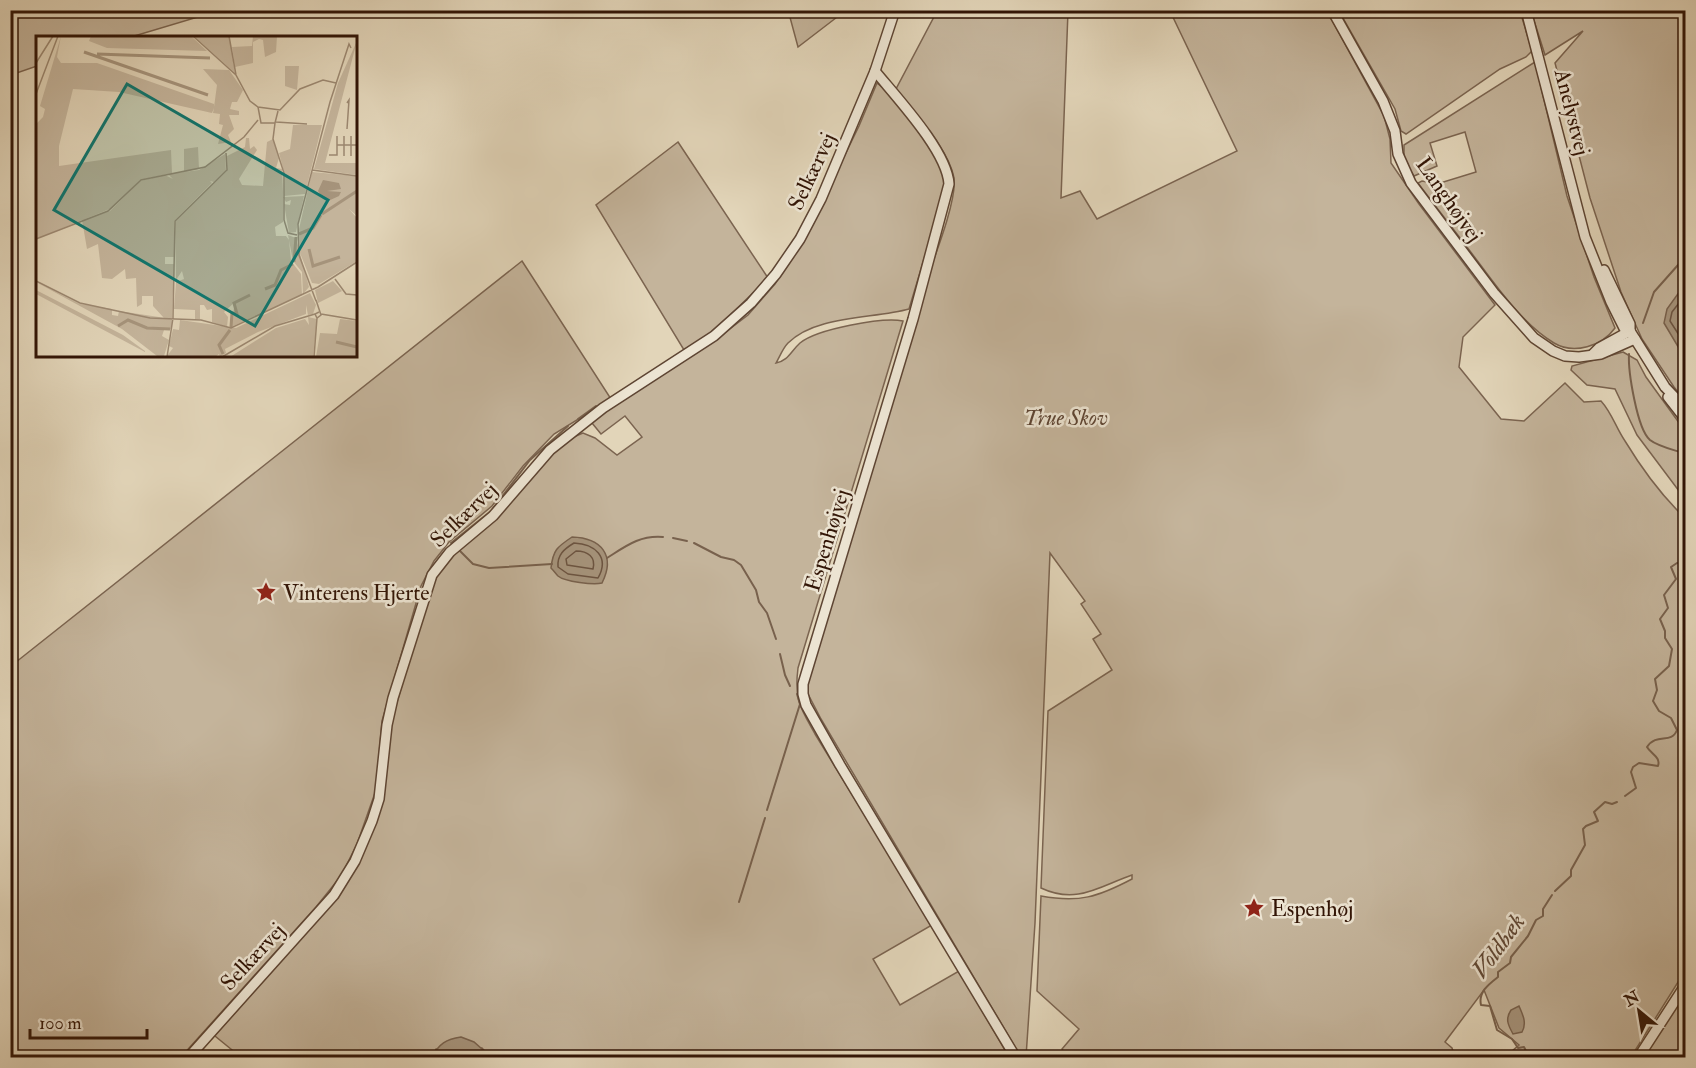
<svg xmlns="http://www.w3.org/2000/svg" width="1696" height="1068" viewBox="0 0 1696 1068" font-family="'IM FELL Double Pica',serif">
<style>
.green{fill:#c4b49b;stroke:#7b6450;stroke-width:1.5}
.water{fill:#a6947c;stroke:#78614d;stroke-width:1.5}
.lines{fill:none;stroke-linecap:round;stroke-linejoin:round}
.shore{stroke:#6c5441;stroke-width:1.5}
.stream{stroke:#78614d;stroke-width:2}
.minor-casing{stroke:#5e4533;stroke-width:12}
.minor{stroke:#ece4d2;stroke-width:9}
.labels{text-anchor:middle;stroke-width:5;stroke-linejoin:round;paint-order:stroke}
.street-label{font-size:22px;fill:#321506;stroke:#ece4d2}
.park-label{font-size:22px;font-style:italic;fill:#5e4533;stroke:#ece4d2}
.poi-label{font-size:22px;fill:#321506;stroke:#ece4d2;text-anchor:start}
.water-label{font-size:24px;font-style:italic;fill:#604835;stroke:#ece4d2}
.inset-river{fill:none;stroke:#a6947c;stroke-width:3}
.inset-road{fill:none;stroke:#9c8871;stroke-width:1.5}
.view{fill:#0f766e;fill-opacity:0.15;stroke:#0f766e;stroke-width:3}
.inset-edge{fill:none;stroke:#321506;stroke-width:3}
</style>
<rect width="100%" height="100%" fill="#e2d5b9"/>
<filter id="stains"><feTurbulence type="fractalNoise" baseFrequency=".00333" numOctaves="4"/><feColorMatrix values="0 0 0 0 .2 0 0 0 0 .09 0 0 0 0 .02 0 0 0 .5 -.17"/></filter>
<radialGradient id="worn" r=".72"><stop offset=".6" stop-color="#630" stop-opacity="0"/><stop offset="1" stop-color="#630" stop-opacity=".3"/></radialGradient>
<!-- green -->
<g class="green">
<path d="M11 10H218V11L131 37 38 38 37 66 11 75Z"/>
<path d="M788 10H845V11L798 47Z"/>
<path d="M940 10 1068 11 1061 198 1080 191 1097 219 1237 151 1170 11H1327L1384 116 1390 139 1391 163 1419 204 1495 305 1463 337 1459 367 1501 419 1524 421 1565 383 1584 402 1601 401C1612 413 1616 428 1625 441 1642 469 1662 496 1685 518V971L1631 1057H1505L1519 1045 1499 1028 1484 990 1445 1042 1452 1048 1455 1057H1068L1062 1049 1079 1029 1037 991 1041 896C1079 903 1098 897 1132 879V875C1100 886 1077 905 1041 888L1048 711 1112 670 1093 639 1101 634 1081 604 1085 601 1050 553 1035 923 1026 1057H1021L821 719 808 694 807 684 926 281C934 258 957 201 954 178 949 149 914 113 896 89L935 15Z"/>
<path d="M1339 11H1520L1532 51 1526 57 1500 69 1406 134 1401 131 1395 109Z"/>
<path d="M1531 11H1685V401L1674 387 1642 339 1621 292 1590 198 1555 63 1583 31 1545 55Z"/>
<path d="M1535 62 1567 196 1594 277 1615 328C1602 346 1574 355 1554 343 1523 324 1501 292 1479 263 1459 236 1438 210 1418 183L1422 181 1437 184 1476 172 1465 132 1430 143 1437 166 1414 176 1404 162V145Z"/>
<path d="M877 83C890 91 939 154 943 170 945 175 944 183 945 189L909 309C873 319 816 315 788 343 783 348 780 356 776 363 788 361 791 351 800 343 817 329 882 317 903 321L798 668C794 700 800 707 815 734L932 925 873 959 900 1005 959 971 1009 1057 491 1058 482 1048 436 1049 432 1057 242 1058 210 1032 333 901 367 842 395 709 430 589C435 579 439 569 446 561 460 545 480 534 495 519 519 496 552 443 583 433L595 438 617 455 642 437 625 416 601 434 592 423 599 416 718 338 748 315 775 284 802 243 859 126Z"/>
<path d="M678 142 768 278 712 333 684 350 596 205Z"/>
<path d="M522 261 611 399 554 434 523 466 492 506 449 542 434 561 421 586 382 721 376 790 357 844 341 876 316 907 181 1057 11 1058V666Z"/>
<path d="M1623 352 1637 360 1646 377 1685 431V499L1637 435 1615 389 1587 385 1571 370 1572 366Z"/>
<path d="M1685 993V1057L1644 1058 1669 1016Z"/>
</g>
<!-- water -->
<g class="water">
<path d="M1685 284 1686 353H1685L1680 350 1664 323 1667 309Z"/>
<path d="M572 537C601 538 616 555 602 583 594 585 565 582 558 576 556 574 554 571 551 568 553 550 557 547 572 537Z"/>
<path d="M1519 1006C1523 1015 1527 1023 1522 1032L1513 1034C1508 1025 1505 1019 1511 1010Z"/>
<path d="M461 1037 474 1042 491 1057H432C439 1044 446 1039 461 1037Z"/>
</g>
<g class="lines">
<!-- shore -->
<g class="shore">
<path d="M1686 294 1672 312 1670 321 1686 346"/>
<path d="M574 543C595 544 610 557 598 578L568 574 558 567C557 555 564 549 574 543Z"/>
<path d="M576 551C588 551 596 557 593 569L567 565 566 559Z"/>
</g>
<!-- stream -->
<g class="stream">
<path d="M1643 323 1654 292 1686 256"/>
<path d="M1629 354C1628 371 1637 429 1650 440 1659 447 1675 450 1686 454"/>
<path d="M578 419 596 406"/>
<path d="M673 538 687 541"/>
<path d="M1686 540 1679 544 1686 552"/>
<path d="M451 543 491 511 530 460 568 426"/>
<path d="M694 543 721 557 734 560 741 565 756 590 759 602 767 613 776 639"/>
<path d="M460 551 473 564 489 568 552 564"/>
<path d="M607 558C626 546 640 535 663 537"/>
<path d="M780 654 785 675 790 686"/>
<path d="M1625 796 1636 788 1631 772 1633 767 1639 763 1658 766C1661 757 1651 754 1647 747 1657 732 1671 745 1677 730L1671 718 1659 711 1653 701 1657 690 1655 679 1669 666 1672 649 1665 638V631L1660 619 1668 608 1664 595 1676 579 1671 567 1677 563 1686 562"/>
<path d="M767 810 800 704 797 694"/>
<path d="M1555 891 1571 876V870L1585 845 1583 829 1586 826 1598 821 1594 812 1605 802 1612 804 1617 802"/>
<path d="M739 902 765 818"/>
<path d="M1540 1058 1527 1053 1524 1047 1518 1048 1512 1039 1497 1030 1490 1006 1481 1005C1478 992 1489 984 1498 977V972L1510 963 1511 957 1528 936 1536 920 1543 916V909L1552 895"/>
</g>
<!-- minor casing -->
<g class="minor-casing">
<g id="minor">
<path d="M1332 10 1383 101 1395 131 1398 154 1411 183 1494 293 1534 338 1553 351 1565 356 1579 357 1601 354 1635 339"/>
<path d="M1526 10 1585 237 1611 302 1624 328 1630 331 1665 387 1686 409"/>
<path d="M875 71C897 98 947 151 949 184L913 319 803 684V694L806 705 840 765 1016 1058"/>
<path d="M1604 270 1630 324V331"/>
<path d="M1593 354 1599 348 1630 331"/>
<path d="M1668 397 1686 420"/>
<path d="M188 1058 334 895 355 861 372 821 379 799 387 725 393 698 432 575 450 552 493 516 550 450 603 408 714 336 751 303 776 274 800 239 821 199 875 71 895 10"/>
<path d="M1638 1058 1686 984"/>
</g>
</g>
<!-- minor -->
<use href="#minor" class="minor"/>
</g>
<!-- icons -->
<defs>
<g id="sight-bare" transform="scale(1.62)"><path d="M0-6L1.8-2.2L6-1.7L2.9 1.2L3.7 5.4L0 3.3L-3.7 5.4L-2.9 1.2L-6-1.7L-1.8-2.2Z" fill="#8f2418" stroke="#ece4d2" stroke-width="2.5" paint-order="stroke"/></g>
</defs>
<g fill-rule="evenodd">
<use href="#sight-bare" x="266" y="592"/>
<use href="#sight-bare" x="1254" y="908"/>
</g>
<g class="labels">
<!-- street labels -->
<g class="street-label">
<text transform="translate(1573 112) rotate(76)" y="8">Anelystvej</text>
<text transform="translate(811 171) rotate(-65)" y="8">Selkærvej</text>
<text transform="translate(1450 199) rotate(55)" y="8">Langhøjvej</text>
<text transform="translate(463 514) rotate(-44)" y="8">Selkærvej</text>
<text transform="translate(826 540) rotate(-73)" y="8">Espenhøjvej</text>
<text transform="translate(252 956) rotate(-47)" y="8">Selkærvej</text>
</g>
<!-- park labels -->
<g class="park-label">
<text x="1066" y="425">True Skov</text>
</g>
<!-- poi labels -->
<g class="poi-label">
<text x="283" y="600">Vinterens Hjerte</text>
<text x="1271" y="916">Espenhøj</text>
</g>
<!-- water labels -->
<g class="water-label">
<text transform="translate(1498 946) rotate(-54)" y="8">Voldbæk</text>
</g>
</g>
<!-- overview -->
<g transform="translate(36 36)">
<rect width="321" height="321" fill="#e2d5b9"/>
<path d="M25 0 21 21 25 27H61L178 68V71L181 49 167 33 193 34 207 54 201 66H196L194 73 203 75V79H193L198 93 192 99 195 106 182 108 187 89 183 88 184 78 177 77 178 72 176 77 83 56 37 53 23 110V130L135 114 136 137 104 144 76 172 47 184 74 175 104 145 129 139 137 143 132 138 163 134 189 118 190 135 178 146 174 145 176 147 138 185V221H129V228H138L136 282H128L117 270V260H106V268L101 271 100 242 90 243 89 233 76 243 66 242 62 208 51 213 46 184 0 203V88L7 81 9 73 4 70ZM55 0H155L171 15 71 12 53 5ZM158 0H193L199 37ZM217 0H241L240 16 229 21 227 4 223 3 217 6V27L199 31 196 11 216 10ZM321 5 289 127H321V139L278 133 302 47ZM249 30H263L261 54 249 50ZM257 89H286L269 158 248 160 249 140 243 117 254 113ZM210 102H213L214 113 218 110 221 114 203 143 206 149 227 150 231 106 237 103 243 122 240 132 246 133 247 156V186L239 191 240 200H250L253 204 255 225 265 238 266 259 195 291 199 266 188 276 192 281 191 291 176 286V273L171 274 168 269H164V283H159V274L138 273 140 246 148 243 146 235 140 244 139 185 191 135V120L209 111ZM162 111 163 133 148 136V113ZM276 136 321 140V180L313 173 321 182V225L283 248 276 247 264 217 263 193ZM268 160 260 196 253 197 248 168 254 169 255 164 250 166 247 161ZM252 199 260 202 273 251 267 258 266 236 257 225ZM297 245 306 255 282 267 279 254ZM0 246 44 268 76 273V279L82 280 83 275 136 283V293L128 294 126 300 133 304 128 320H121L86 293ZM0 254 87 299 109 315V316L0 258ZM274 257 280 269 277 278 272 279 270 269V278L222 296 189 313 190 317 184 321 183 318 179 321H132L131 320 137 312 133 310 137 293 143 294 144 284 200 292ZM272 281 281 283 277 321H194L240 292 269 283 273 289ZM304 283 321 285 320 321H280L284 297 301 298Z" fill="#c4b49b"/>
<path d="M287 144 303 147 305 153 291 155 305 156 303 160 292 165 287 163 282 155Z" fill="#a6947c"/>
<path class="inset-river" d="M48 16 172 59M61 18 174 22M286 178 321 155M263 198 277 192 285 179M273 213 277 230 304 221M258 226 260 201M229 253 239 249 245 234 257 228M82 290 92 284 111 292 134 293M195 291 196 277 201 278 198 267 214 259M300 306 321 311M187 318 183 309 194 294"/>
<path class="inset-road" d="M157 0 200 39M193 0 200 39 214 65 222 71 244 74 264 53 287 44 300 47M0 27 17 0M0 58 22 0M311 67 313 64 311 93M222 71 225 87H239L242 75M240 86 271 88M239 87 237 103 248 137V184L252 197 261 199M308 100V120M301 109H321M293 119H301V100M315 120V100M276 134 321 140M0 203 72 175 105 144 169 131 208 101 222 84M299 243 310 258 321 259M0 245 44 267 114 282 165 284 195 292 282 251M282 251 321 226M280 264 285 279 281 282 279 278 283 276M280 265 263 219 262 188 294 66 313 8 315 12M285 278 321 284M131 321 137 282 139 185 191 134 190 117M186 321 239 290 279 278M278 321 281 282"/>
<path class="view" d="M91 48 292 164 219 290 18 174Z"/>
<rect width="321" height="321" class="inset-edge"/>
</g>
<!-- margin -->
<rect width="1696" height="1068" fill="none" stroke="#e2d5b9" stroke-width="36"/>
<rect x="12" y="12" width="1672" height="1044" fill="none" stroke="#321506" stroke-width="3"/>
<rect x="18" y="18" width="1660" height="1032" fill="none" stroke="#321506" stroke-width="1.5"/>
<!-- north arrow -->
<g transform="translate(1639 1011) rotate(330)" stroke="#ece4d2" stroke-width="4.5" paint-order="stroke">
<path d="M0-4.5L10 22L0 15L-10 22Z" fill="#321506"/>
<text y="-9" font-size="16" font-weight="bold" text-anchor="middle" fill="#321506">N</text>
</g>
<!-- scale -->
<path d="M30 1029v9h117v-9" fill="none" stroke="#321506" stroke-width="3"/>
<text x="39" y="1029" font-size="18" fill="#321506" stroke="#ece4d2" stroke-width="4.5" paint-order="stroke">100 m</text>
<rect width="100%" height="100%" filter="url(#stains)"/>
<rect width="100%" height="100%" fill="url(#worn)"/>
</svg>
